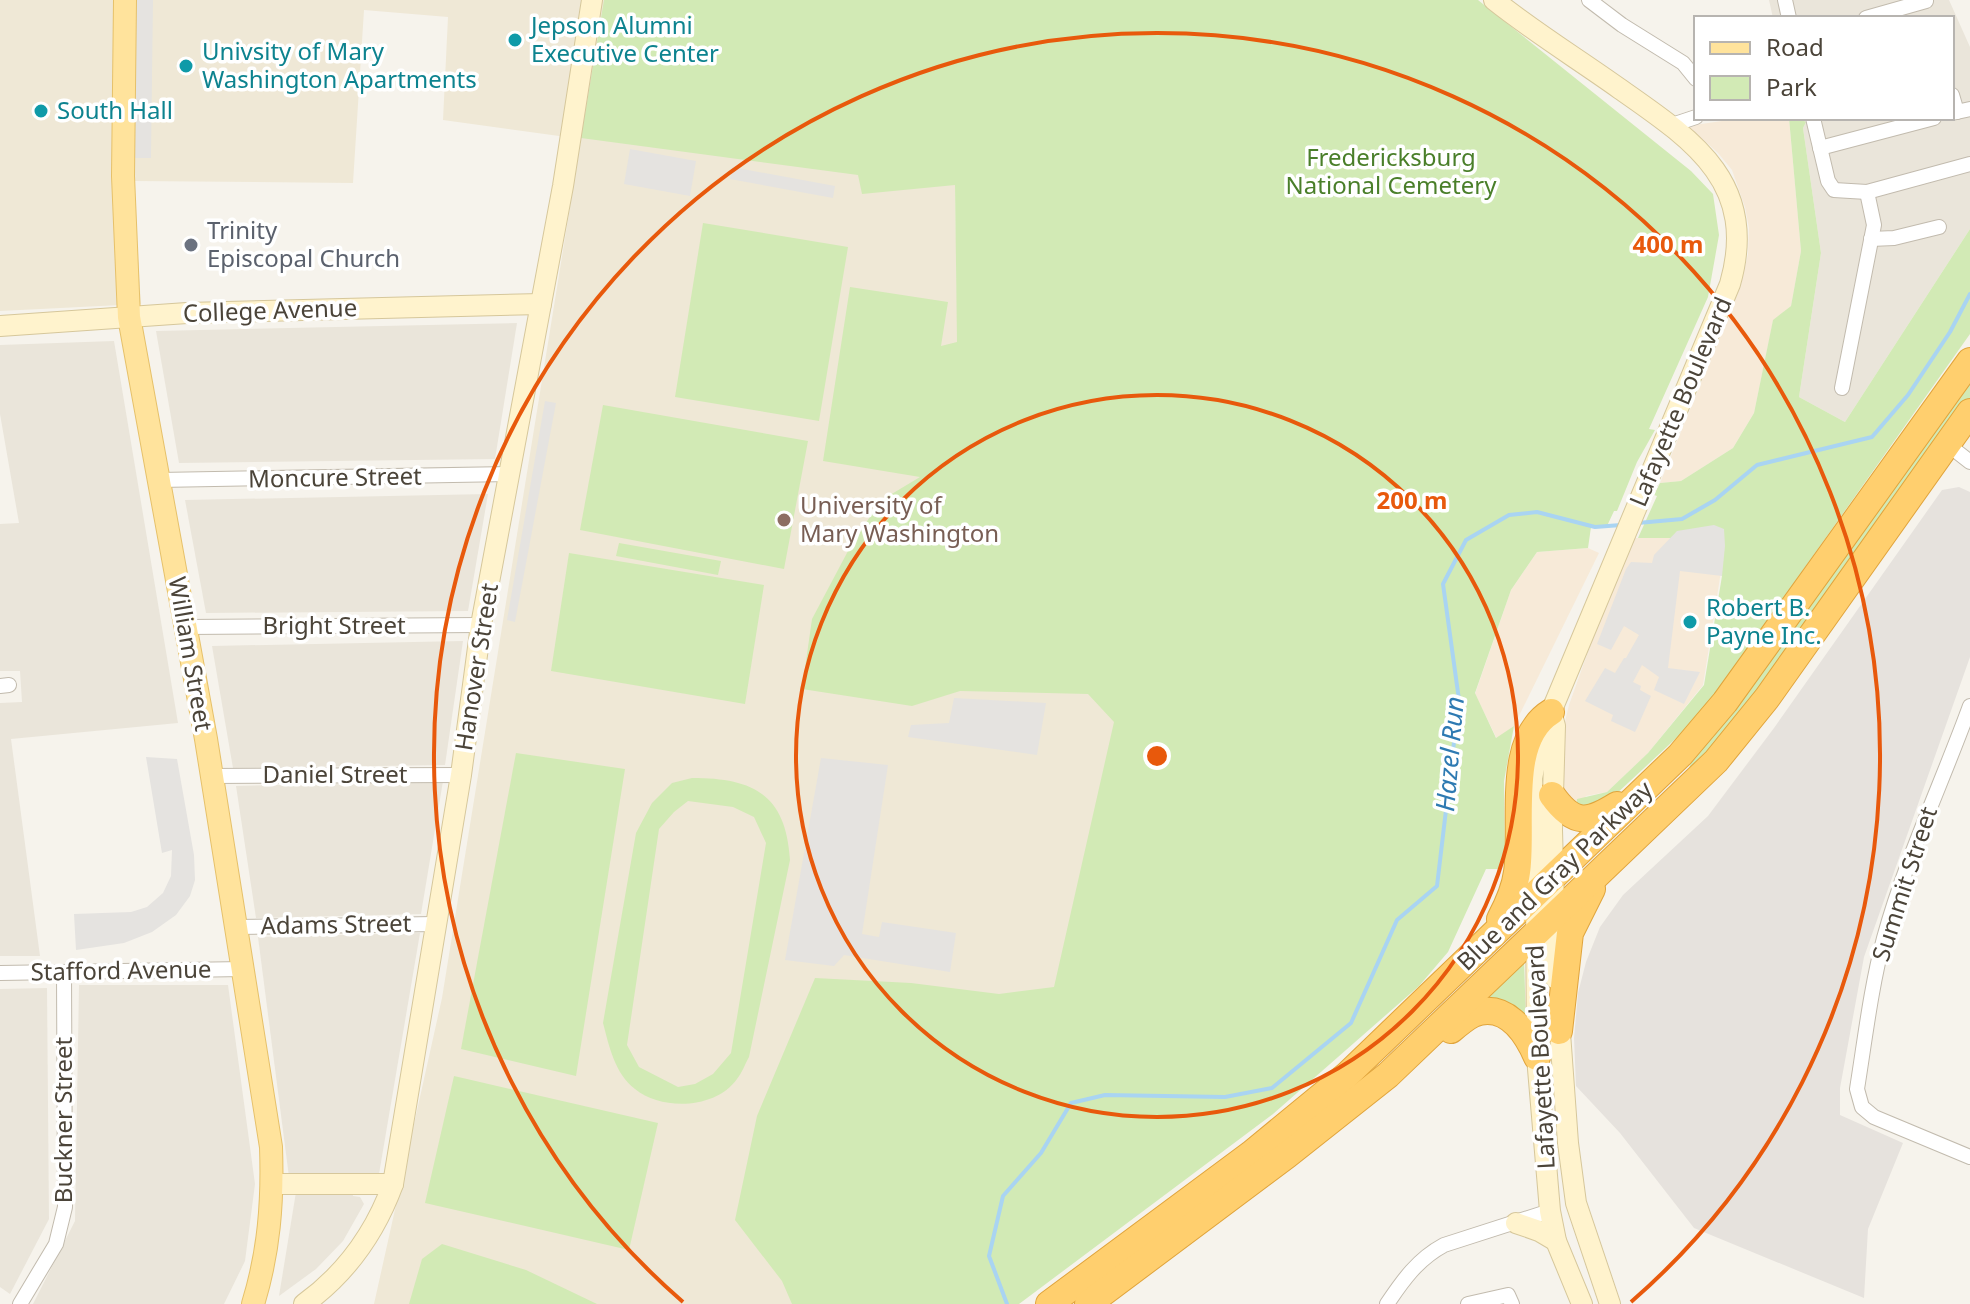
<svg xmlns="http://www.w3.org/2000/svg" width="1970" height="1304" viewBox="0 0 1970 1304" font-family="'Noto Sans',sans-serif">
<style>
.residential{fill:#eae5da}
.commercial{fill:#f7ead8}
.industrial{fill:#e6e2dd}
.education{fill:#efe8d6}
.green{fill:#d2eab5;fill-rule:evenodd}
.parking{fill:#e5e3e0}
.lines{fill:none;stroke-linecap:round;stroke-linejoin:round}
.stream{stroke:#a9d4f2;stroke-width:4}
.street-casing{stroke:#c2bbae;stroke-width:16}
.secondary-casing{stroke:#d6c79b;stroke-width:22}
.primary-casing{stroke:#e6c16a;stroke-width:24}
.highway-casing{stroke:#e0a43c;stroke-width:28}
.street{stroke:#fff;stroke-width:14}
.secondary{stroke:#fff3cd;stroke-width:20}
.primary{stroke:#ffe39c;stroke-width:22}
.highway{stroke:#ffcf6e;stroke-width:26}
.ring{fill:none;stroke:#e8590c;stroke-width:4}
.culture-dot{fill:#0f9aa8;stroke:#fff;stroke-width:3}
.worship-dot{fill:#6b7280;stroke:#fff;stroke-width:3}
.education-dot{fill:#8d6e63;stroke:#fff;stroke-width:3}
.labels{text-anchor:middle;stroke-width:7;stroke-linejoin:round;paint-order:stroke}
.culture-label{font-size:24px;fill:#0d838f;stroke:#fff;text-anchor:start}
.park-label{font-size:24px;fill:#4a7f2a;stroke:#fff}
.worship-label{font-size:24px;fill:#5b616d;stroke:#fff;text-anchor:start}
.street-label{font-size:24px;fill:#4b4439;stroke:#fff}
.education-label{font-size:24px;fill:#785e54;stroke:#fff;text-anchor:start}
.water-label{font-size:26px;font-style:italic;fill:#2e7ab2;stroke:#fff}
.centre{fill:#e8590c;stroke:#fff;stroke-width:4}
.ring-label{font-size:24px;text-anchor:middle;font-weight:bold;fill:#e8590c;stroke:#fff;stroke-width:7;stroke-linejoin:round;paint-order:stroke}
</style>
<rect width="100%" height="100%" fill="#f6f3ec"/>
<!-- residential -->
<g class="residential">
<path d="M1769 0H1949L1970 47V229L1845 422 1799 397 1821 253 1803 128 1808 118H1952V18H1773Z"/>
<path d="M517 323 495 459 179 463 156 331Z"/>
<path d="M114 341 178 723 11 739 40 956H0V703L22 702 20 671H0V524L19 523 0 414V345Z"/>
<path d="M488 494 468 611 206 613 185 500Z"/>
<path d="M463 641 445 765 233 768 212 646Z"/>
<path d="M443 781 421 914 256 918 236 786Z"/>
<path d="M420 933 379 1174 289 1177 258 937Z"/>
<path d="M79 985H228L255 1184 245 1261 224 1304H33L75 1221Z"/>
<path d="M47 988 49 1219 10 1294 0 1287V989Z"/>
<path d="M352 1190 353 1196 360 1197 364 1204 343 1241 316 1269 279 1296 296 1192Z"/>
</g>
<!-- commercial -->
<g class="commercial">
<path d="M1742 118H1789L1801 251 1791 306 1773 321 1754 413 1733 448 1681 481 1660 483 1741 285 1748 254 1749 228 1745 207 1732 170 1718 153 1688 126Z"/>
<path d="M1677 531 1725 546 1703 685 1648 753 1607 792 1586 796 1576 812 1562 800V734L1569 705 1609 593 1634 538H1671Z"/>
<path d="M1588 548 1599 553 1514 726 1497 739 1475 694 1511 590 1537 552Z"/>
</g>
<!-- industrial -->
<path class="industrial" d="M1959 487 1970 492V657L1864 957 1840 1088V1115L1903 1143 1868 1229 1864 1298 1694 1228 1620 1133 1576 1086 1574 1038 1578 993 1586 962 1600 927 1623 895 1708 816 1774 728 1942 490Z"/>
<!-- education -->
<path class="education" d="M0 0H952L958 358 1137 682 994 1304H374L442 998 581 139 443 120 448 17 364 10 353 183 133 181 141 304 0 311Z"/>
<!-- green -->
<g class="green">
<path d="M604 0H1478L1691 171 1713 194 1719 235 1708 297 1649 429 1655 430 1637 462 1617 511H1614L1607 526 1591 527 1588 548 1537 552 1511 590 1475 693 1496 738 1514 726 1504 781 1505 860 1501 869H1486L1448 952 1419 986 1273 1114 1019 1304H792L782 1281 735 1220 757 1116 815 978 911 983 999 994 1054 987 1114 722 1088 694 960 691 912 706 802 689 812 619 848 551 880 501 920 477 823 461 850 287 948 302 941 346 957 342 955 185 862 194 858 175 581 138Z"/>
<path d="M1789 118H1799L1806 122 1803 128 1821 253 1799 397 1845 422 1970 229V334L1706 707 1686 729 1599 810 1576 812 1577 799 1607 792 1648 753 1704 685 1722 576 1678 531 1671 538H1638L1657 496 1654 495 1660 483 1681 481 1733 448 1754 413 1773 320 1791 306 1801 251Z"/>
<path d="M703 223 848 247 819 421 675 397Z"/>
<path d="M1970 371V399L1746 712 1686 777 1696 748Z"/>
<path d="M603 405 808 441 784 569 580 530Z"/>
<path d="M619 543 721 561 718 575 616 556Z"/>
<path d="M569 553 764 585 745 704 551 671Z"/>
<path d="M516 753 625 769 576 1076 461 1049Z"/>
<path d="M692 778C753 778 786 794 790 860L749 1057C745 1064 742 1073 737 1079 716 1109 662 1111 635 1089 615 1074 609 1046 603 1023L636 833 652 803 672 783ZM688 801 733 807 754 817 766 843 731 1053 713 1074 695 1084 678 1087 639 1067 627 1045 659 829 674 812Z"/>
<path d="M1524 959 1526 1022 1473 1006Z"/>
<path d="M454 1076 658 1123 629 1250 425 1203Z"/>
<path d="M442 1244 526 1270 597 1304H409L422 1259Z"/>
</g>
<!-- parking -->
<g class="parking">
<path d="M136 0H153L151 158H135Z"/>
<path d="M630 149 696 161 690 196 624 184Z"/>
<path d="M732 167 835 186 833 198 730 179Z"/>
<path d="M545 401 556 403 515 622 507 620Z"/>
<path d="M1714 525 1724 529 1725 546 1722 576 1680 571 1668 668 1700 672 1684 704 1654 690 1659 677 1642 665 1633 682 1641 686 1640 690 1651 696 1637 728 1635 732 1611 721 1613 715 1585 701 1605 668 1615 673 1624 658H1626L1639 635 1624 626 1611 650 1597 644 1626 569 1631 562 1652 563 1654 555 1677 531Z"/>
<path d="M954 698 1046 703 1037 755 908 737 911 725 949 723Z"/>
<path d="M146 757 177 759 194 855 195 880 190 896 176 915 152 932 124 943 76 950 74 914 131 912 147 907 163 893 171 876 172 850 162 853Z"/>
<path d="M821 758 888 765 862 934 879 937 882 922 956 933 950 972 844 955 834 966 785 960Z"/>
</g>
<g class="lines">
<!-- stream -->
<g class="stream">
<path d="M1638 523 1682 519 1715 500 1757 465 1872 437 1908 395 1950 332 1970 294"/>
<path d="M1007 1304 989 1256 1003 1196 1041 1153 1071 1103 1105 1095 1225 1097 1272 1088 1351 1023 1397 920 1437 886 1459 700 1443 584 1466 540 1509 515 1537 512 1595 527 1621 525"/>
</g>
<!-- street casing -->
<g class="street-casing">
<g id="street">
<path d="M1589 0 1622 25 1683 63 1696 79"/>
<path d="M1785 0 1789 18"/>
<path d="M1866 18 1926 1"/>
<path d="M1952 95 1957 112"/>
<path d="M1952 113 1970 109"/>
<path d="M1813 118 1828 181 1834 190 1867 192 1970 164"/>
<path d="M1672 125 1696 117"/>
<path d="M1820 148 1934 118"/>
<path d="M1871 239 1894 238 1939 227"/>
<path d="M1842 388 1874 225 1867 192"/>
<path d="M1947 444 1970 462"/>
<path d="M159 480 510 474"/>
<path d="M186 627 481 625"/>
<path d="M0 686 9 685"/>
<path d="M1970 706C1942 783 1906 858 1884 938 1871 987 1865 1039 1857 1089L1862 1107 1874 1117 1970 1157"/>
<path d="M210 776 461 775"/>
<path d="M236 927 435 924"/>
<path d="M0 973 243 969"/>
<path d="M20 1304 56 1244 65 1207 64 972"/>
<path d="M1387 1304C1403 1280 1418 1259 1444 1245L1550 1211"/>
<path d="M1468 1304 1508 1295 1512 1304"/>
</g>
</g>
<!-- secondary casing -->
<g class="secondary-casing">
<g id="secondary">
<path d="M1494 0C1534 32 1578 59 1620 89 1693 140 1759 183 1730 284L1551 712 1537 755 1532 778 1536 891 1537 1057 1550 1211 1556 1241 1582 1304"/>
<path d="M0 326 187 313 541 304"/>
<path d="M1553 719 1555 726 1552 830 1556 979"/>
<path d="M1559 1019 1568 1143 1576 1203 1610 1304"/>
<path d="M273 1184H393"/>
<path d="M1516 1223 1539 1231 1556 1241"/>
<path d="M304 1304C347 1273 375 1233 393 1184L461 775 481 625 563 186 592 0"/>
</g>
</g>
<!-- primary casing -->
<g class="primary-casing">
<path id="primary" d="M125 0 123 176 129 317 206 739 271 1147C273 1202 269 1252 253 1304"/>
</g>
<!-- highway casing -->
<g class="highway-casing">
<g id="highway">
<path d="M1552 795C1574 826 1588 823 1617 805"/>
<path d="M1500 919C1508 904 1515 888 1517 872 1524 826 1505 740 1551 712"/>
<path d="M1451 1030C1458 1024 1465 1018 1473 1014 1505 1001 1526 1032 1537 1057"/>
<path d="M1559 1031 1570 933 1592 889"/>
<path d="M1049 1304 1251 1154 1347 1075 1680 755 1725 702 1970 361"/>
<path d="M1088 1304 1287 1155 1388 1075 1716 761 1767 698 1970 412"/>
</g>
</g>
<!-- street -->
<use href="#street" class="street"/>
<!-- secondary -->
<use href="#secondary" class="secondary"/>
<!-- primary -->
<use href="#primary" class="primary"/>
<!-- highway -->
<use href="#highway" class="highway"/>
</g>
<!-- distance rings -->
<g class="ring">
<circle cx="1157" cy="756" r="361"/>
<path d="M683 1302A723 723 0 1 1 1631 1302"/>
</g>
<!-- markers -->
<g class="culture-dot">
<circle cx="515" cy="40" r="8"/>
<circle cx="186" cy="66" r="8"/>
<circle cx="41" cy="111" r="8"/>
<circle cx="1690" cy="622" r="8"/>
</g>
<circle class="worship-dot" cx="191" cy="245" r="8"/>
<circle class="education-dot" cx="784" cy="520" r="8"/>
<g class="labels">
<!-- culture labels -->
<g class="culture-label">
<text x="531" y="34">Jepson Alumni<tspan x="531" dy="28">Executive Center</tspan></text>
<text x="202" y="60">Univsity of Mary<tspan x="202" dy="28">Washington Apartments</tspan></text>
<text x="57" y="119">South Hall</text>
<text x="1706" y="616">Robert B.<tspan x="1706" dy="28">Payne Inc.</tspan></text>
</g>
<!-- park labels -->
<g class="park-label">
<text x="1391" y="166">Fredericksburg<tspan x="1391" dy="28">National Cemetery</tspan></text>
</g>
<!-- worship labels -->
<g class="worship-label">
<text x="207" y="239">Trinity<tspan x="207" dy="28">Episcopal Church</tspan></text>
</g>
<!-- street labels -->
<g class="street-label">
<text transform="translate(270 311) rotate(-2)" y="8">College Avenue</text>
<text transform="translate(1681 402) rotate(-67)" y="8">Lafayette Boulevard</text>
<text transform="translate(335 478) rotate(-1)" y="8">Moncure Street</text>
<text x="334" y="634">Bright Street</text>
<text transform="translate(190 654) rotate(80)" y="8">William Street</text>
<text transform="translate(477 667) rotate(-81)" y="8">Hanover Street</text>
<text x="335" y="783">Daniel Street</text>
<text transform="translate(1555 876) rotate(-44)" y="8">Blue and Gray Parkway</text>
<text transform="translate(1905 884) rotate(-72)" y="8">Summit Street</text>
<text transform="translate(336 925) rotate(-1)" y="8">Adams Street</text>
<text transform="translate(121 971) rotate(-1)" y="8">Stafford Avenue</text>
<text transform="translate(1541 1057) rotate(-93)" y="8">Lafayette Boulevard</text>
<text transform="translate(64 1120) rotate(-90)" y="8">Buckner Street</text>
</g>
<!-- education labels -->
<g class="education-label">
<text x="800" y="514">University of<tspan x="800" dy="28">Mary Washington</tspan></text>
</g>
<!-- water labels -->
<g class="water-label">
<text transform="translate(1450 754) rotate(-85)" y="9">Hazel Run</text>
</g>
</g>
<circle cx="1157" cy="756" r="12" class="centre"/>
<g class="ring-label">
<text x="1668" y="253">400 m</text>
<text x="1412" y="509">200 m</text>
</g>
<!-- legend -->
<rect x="1694" y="16" width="260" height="104" fill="#ffffff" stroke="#b7b4b0" stroke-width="2"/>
<rect x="1710" y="42" width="40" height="12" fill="#ffe39c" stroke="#b7b4b0" stroke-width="2"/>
<text x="1766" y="56" font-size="24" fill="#4b4439">Road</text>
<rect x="1710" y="76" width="40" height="24" fill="#d2eab5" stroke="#b7b4b0" stroke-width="2"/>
<text x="1766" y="96" font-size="24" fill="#4b4439">Park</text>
</svg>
